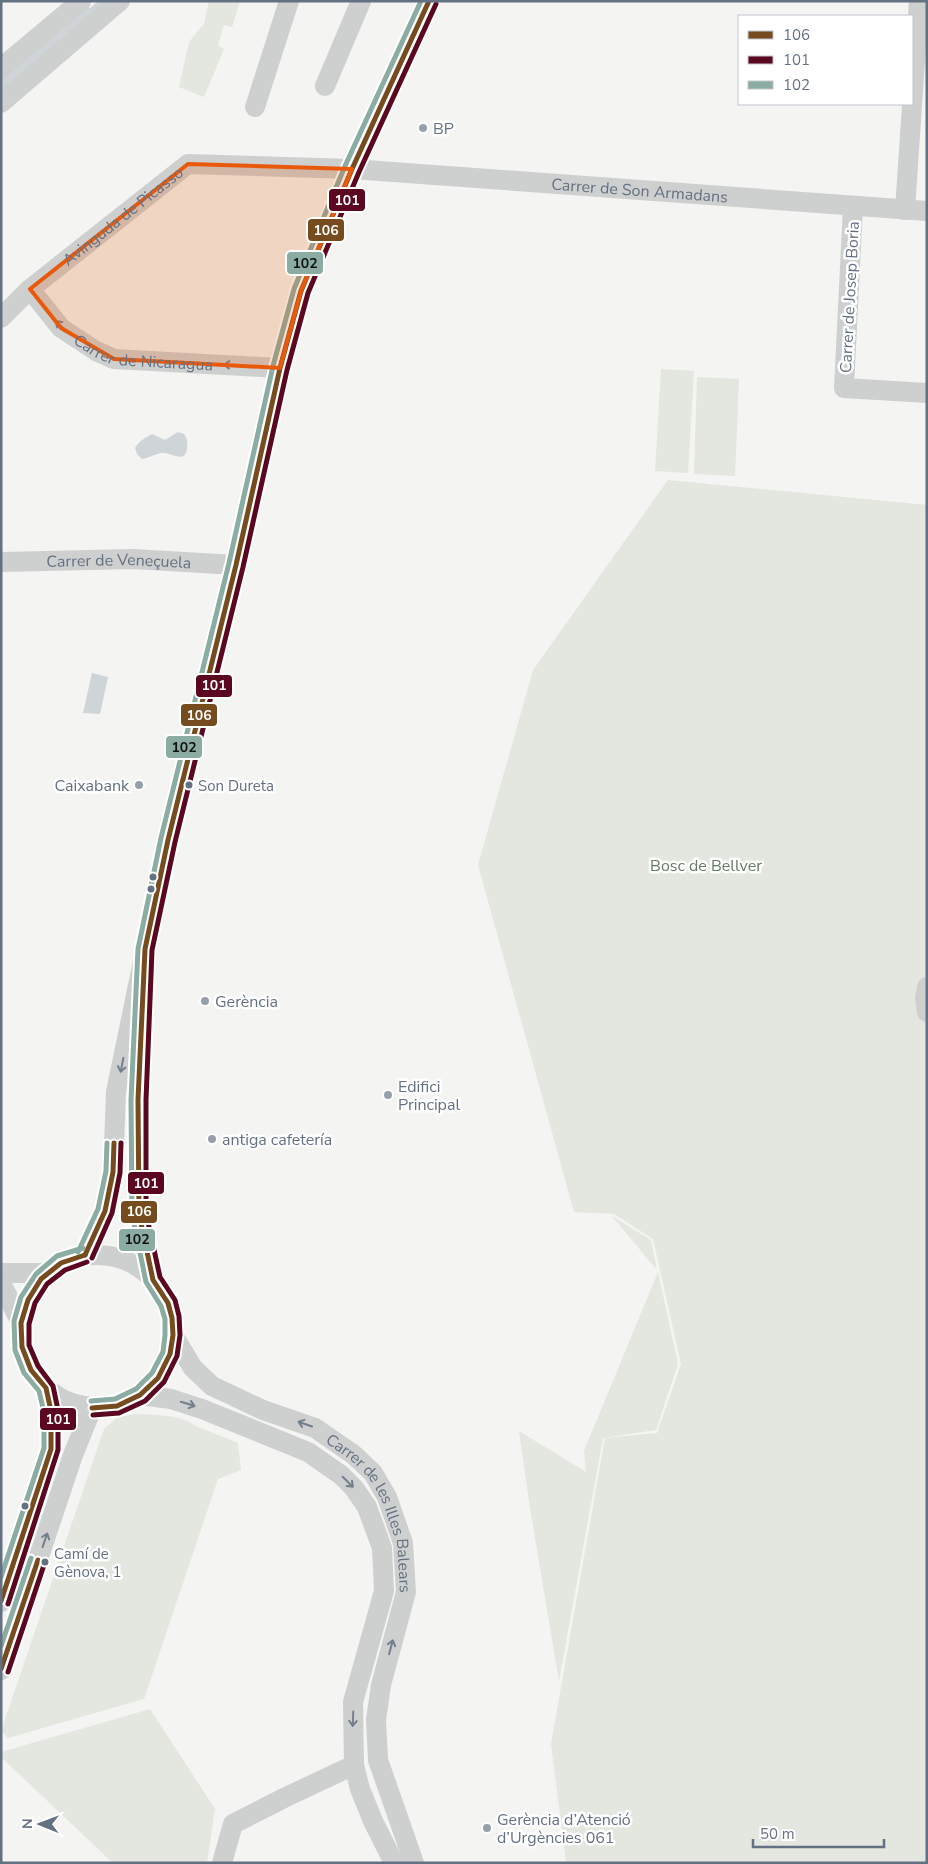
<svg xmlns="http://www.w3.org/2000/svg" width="928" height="1864" viewBox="0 0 928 1864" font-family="'Nunito Sans',sans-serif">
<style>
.green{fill:#e3e7e0}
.water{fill:#ced4d7}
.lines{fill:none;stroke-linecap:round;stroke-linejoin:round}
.stream{stroke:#ced4d7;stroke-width:5}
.minor{stroke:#cecfcf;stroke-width:20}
.bus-1-casing{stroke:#fff;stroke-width:9}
.bus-2-casing{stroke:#fff;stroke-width:9}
.bus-3-casing{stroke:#fff;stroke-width:9}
.bus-1{stroke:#764c1f;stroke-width:5}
.bus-2{stroke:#5c0720;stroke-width:5}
.bus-3{stroke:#8aaca2;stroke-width:5}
.oneway{stroke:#747f8e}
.marked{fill:#e8590c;fill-opacity:0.2;stroke:#e8590c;stroke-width:4;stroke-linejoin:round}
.poi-dot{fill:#969faa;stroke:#fff;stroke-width:2}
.bus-dot{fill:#647183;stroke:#fff;stroke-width:2}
.labels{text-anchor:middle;stroke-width:5;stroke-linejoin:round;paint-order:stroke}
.bus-label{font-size:15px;fill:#647183;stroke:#fff;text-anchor:start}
.poi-label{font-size:16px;fill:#647183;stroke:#fff;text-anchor:start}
.street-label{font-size:16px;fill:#647183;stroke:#fff}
.park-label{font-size:16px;fill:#647a63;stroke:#fff}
.line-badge{stroke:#fff;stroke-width:2}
.badge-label{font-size:14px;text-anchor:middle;font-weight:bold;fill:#fff}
.pale-badge-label{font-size:14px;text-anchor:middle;font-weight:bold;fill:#111}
</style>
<rect width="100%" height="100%" fill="#f4f4f2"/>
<!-- green -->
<g class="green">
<path d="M209 1H240L232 27 224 25 218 45 224 49 204 97 179 87 189 42 204 24Z"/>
<path d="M661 369 694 371 688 473 655 471Z"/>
<path d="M697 377 739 379 735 476 694 474Z"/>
<path d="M668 480 927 505V1863H566L551 1744 605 1438 657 1433 681 1364 653 1239 614 1214 574 1212 478 865 533 670Z"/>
<path d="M612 1216 651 1240 657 1270Z"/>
<path d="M658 1272 678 1364 656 1430 603 1438 559 1681 530 1508 519 1431 586 1472 584 1451Z"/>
<path d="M135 1414C155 1415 180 1414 196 1426L238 1443 241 1470 218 1479 144 1699 8 1738 1 1731 104 1429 118 1417Z"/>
<path d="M150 1709 215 1809 207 1863H113L1 1757V1752Z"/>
</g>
<!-- water -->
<g class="water">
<path d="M85 3 94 13 1 91V74Z"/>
<path d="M178 432 184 434C187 439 188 443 187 449 185 465 169 451 161 453 155 454 149 458 142 459L137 454 135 448C139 441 145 438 152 434L165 440Z"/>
<path d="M92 673 108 677 100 714 83 713Z"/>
</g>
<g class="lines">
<!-- stream -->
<path class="stream" d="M87 14 102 1"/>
<!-- minor -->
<g class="minor">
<path d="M1 68 81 1"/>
<path d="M325 86 361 1"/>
<path d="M1 103 120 1"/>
<path d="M255 107 289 1"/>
<path d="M853 206 844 388 927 393"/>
<path d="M905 210 919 1"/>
<path id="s1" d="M30 289 61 328 96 351 114 359 280 368"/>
<path id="s2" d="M1 318 30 289 188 164 352 169 927 211"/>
<path id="s3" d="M1 562 133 559 236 565"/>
<path d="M927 987 925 999 927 1012"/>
<path d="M142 1013 138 1100 139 1214 153 1280"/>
<path d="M85 1255 105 1211 113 1172 116 1092 168 840 236 565 280 368 301 291 352 169 429 1"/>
<circle cx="97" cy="1331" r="76"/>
<path d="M1 1273H49"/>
<path d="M1 1283 21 1323"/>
<path id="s4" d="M173 1335 193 1368 212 1386 263 1410 315 1428 354 1455 373 1473 387 1497 403 1543 406 1592 381 1685 376 1720 378 1760 414 1863"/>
<path d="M140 1395 171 1399 202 1409 308 1452 341 1475 354 1488 367 1507 382 1548 384 1591 353 1702 354 1765 360 1789 373 1821 394 1863"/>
<path d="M1 1602 51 1449V1411L46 1388"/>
<path d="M1 1670 73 1455 92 1408"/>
<path d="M222 1863 233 1824 284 1798 354 1765"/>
</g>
<!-- bus-1 casing -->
<g class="bus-1-casing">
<g id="bus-1">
<path d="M85 1255 105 1211 113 1172 114 1143"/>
<path d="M92 1408 117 1406 140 1395 158 1378 170 1354 173 1335 172 1318 168 1303 153 1280 139 1214 138 1100 145 949 168 840 236 565 280 368 301 291 352 169 429 1"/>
<path d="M1 1601 51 1449V1411L46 1388 31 1370 22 1347 21 1323 28 1300 41 1279 61 1263 85 1255"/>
<path d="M1 1669 38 1560"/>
</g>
</g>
<!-- bus-2 casing -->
<g class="bus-2-casing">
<g id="bus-2">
<path d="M92 1258 112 1213 120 1173 121 1143"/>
<path d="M93 1415 119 1413 145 1401 164 1382 177 1356 180 1335 179 1316 175 1300 160 1277 146 1213V1100L152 950 175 842 243 567 287 370 308 293 359 172 436 4"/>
<path d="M8 1604 58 1450V1410L53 1386 38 1366 29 1345V1324L35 1303 47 1284 65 1270 87 1262"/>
<path d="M8 1672 45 1562"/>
</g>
</g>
<!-- bus-3 casing -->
<g class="bus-3-casing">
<g id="bus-3">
<path d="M78 1252 98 1209 106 1171 107 1143"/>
<path d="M91 1401 115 1399 136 1389 152 1373 163 1352 165 1335V1319L161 1306 146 1282 132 1214 131 1100 138 949 161 838 229 563 273 366 294 289 345 166 421 1"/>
<path d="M1 1577 44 1448V1412L39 1391 24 1373 15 1350 14 1321 21 1297 36 1274 57 1256 83 1248"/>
<path d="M1 1646 31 1558"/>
</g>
</g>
<!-- bus-1 -->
<use href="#bus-1" class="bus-1"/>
<!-- bus-2 -->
<use href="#bus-2" class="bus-2"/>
<!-- bus-3 -->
<use href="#bus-3" class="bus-3"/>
</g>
<!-- one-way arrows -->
<defs><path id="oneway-shaft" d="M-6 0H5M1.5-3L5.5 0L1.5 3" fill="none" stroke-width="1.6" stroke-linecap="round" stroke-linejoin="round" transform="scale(1.25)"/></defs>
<g class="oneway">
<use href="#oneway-shaft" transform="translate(61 326) rotate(-136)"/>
<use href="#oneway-shaft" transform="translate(231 365) rotate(-176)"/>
<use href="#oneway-shaft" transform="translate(122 1065) rotate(101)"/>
<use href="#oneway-shaft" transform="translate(188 1404) rotate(17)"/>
<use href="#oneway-shaft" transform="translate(305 1424) rotate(-161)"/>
<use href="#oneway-shaft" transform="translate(348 1482) rotate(45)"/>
<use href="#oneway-shaft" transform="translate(45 1540) rotate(-71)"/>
<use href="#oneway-shaft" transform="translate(391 1647) rotate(-75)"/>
<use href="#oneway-shaft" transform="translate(353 1719) rotate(92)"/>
</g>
<!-- marked area -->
<path class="marked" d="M188 164 352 169 301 291 280 368 114 359 61 328 30 289Z"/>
<!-- markers -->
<g class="poi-dot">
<circle cx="423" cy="128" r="5"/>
<circle cx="139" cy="785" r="5"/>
<circle cx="205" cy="1001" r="5"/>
<circle cx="388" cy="1095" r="5"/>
<circle cx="212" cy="1139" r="5"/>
<circle cx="487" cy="1828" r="5"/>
</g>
<g class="bus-dot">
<circle cx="189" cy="785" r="4.5"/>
<circle cx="153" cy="877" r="4.5"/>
<circle cx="151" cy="889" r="4.5"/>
<circle cx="25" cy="1506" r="4.5"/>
<circle cx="45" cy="1562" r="4.5"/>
</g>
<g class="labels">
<!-- bus labels -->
<g class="bus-label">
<text x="198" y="791">Son Dureta</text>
<text x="54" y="1559">Camí de<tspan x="54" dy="18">Gènova, 1</tspan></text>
</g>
<!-- poi labels -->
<g class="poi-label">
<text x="433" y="134">BP</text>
<text x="129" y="791" text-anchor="end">Caixabank</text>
<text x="215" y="1007">Gerència</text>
<text x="398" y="1092">Edifici<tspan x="398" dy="18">Principal</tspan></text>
<text x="222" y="1145">antiga cafetería</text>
<text x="497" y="1825">Gerència d’Atenció<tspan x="497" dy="18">d’Urgències 061</tspan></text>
</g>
<!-- street labels -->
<g class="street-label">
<text dy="6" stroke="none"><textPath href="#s2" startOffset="695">Carrer de Son Armadans</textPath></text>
<text dy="6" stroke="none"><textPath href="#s2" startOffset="159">Avinguda de Picasso</textPath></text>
<text transform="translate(849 297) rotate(-87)" y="6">Carrer de Josep Boria</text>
<text dy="6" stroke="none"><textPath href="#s1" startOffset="139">Carrer de Nicaragua</textPath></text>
<text dy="6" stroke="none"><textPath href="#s3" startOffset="118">Carrer de Veneçuela</textPath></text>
<text dy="6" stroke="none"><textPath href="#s4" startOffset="284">Carrer de les Illes Balears</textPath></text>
</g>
<!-- park labels -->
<g class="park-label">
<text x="706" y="871">Bosc de Bellver</text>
</g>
</g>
<g class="line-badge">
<rect x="328" y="188" width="38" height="24" rx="5" fill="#5c0720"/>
<rect x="307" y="218" width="38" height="24" rx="5" fill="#764c1f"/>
<rect x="286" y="251" width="38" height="24" rx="5" fill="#8aaca2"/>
<rect x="195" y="674" width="38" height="24" rx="5" fill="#5c0720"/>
<rect x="180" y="703" width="38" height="24" rx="5" fill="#764c1f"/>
<rect x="165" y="735" width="38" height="24" rx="5" fill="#8aaca2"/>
<rect x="127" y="1171" width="38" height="24" rx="5" fill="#5c0720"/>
<rect x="120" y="1200" width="38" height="24" rx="5" fill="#764c1f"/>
<rect x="118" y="1228" width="38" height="24" rx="5" fill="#8aaca2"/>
<rect x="39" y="1407" width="38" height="24" rx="5" fill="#5c0720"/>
</g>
<g class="badge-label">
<text x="347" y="205">101</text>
<text x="326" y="235">106</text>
<text x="214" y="690">101</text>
<text x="199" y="720">106</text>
<text x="146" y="1188">101</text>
<text x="139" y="1216">106</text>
<text x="58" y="1424">101</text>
</g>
<g class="pale-badge-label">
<text x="305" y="268">102</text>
<text x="184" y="752">102</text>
<text x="137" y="1244">102</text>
</g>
<!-- border -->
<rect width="928" height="1864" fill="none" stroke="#647183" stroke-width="5"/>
<!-- legend -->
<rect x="738" y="15" width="175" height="90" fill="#ffffff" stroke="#c1c6cd"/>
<rect x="748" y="31" width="25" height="8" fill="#764c1f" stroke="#c1c6cd"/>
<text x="783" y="40" font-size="15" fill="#647183">106</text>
<rect x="748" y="56" width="25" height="8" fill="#5c0720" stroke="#c1c6cd"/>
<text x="783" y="65" font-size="15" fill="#647183">101</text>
<rect x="748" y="81" width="25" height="8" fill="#8aaca2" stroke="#c1c6cd"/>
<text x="783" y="90" font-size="15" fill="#647183">102</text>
<!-- north arrow -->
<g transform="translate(40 1824) rotate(271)" stroke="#ffffff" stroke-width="4" paint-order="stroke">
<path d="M0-4L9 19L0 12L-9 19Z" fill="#647183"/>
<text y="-8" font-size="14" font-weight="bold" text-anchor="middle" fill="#647183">N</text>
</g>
<!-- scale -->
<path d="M753 1839v8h131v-8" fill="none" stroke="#647183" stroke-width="2.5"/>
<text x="760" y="1839" font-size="15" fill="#647183" stroke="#ffffff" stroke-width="4" paint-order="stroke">50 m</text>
</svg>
